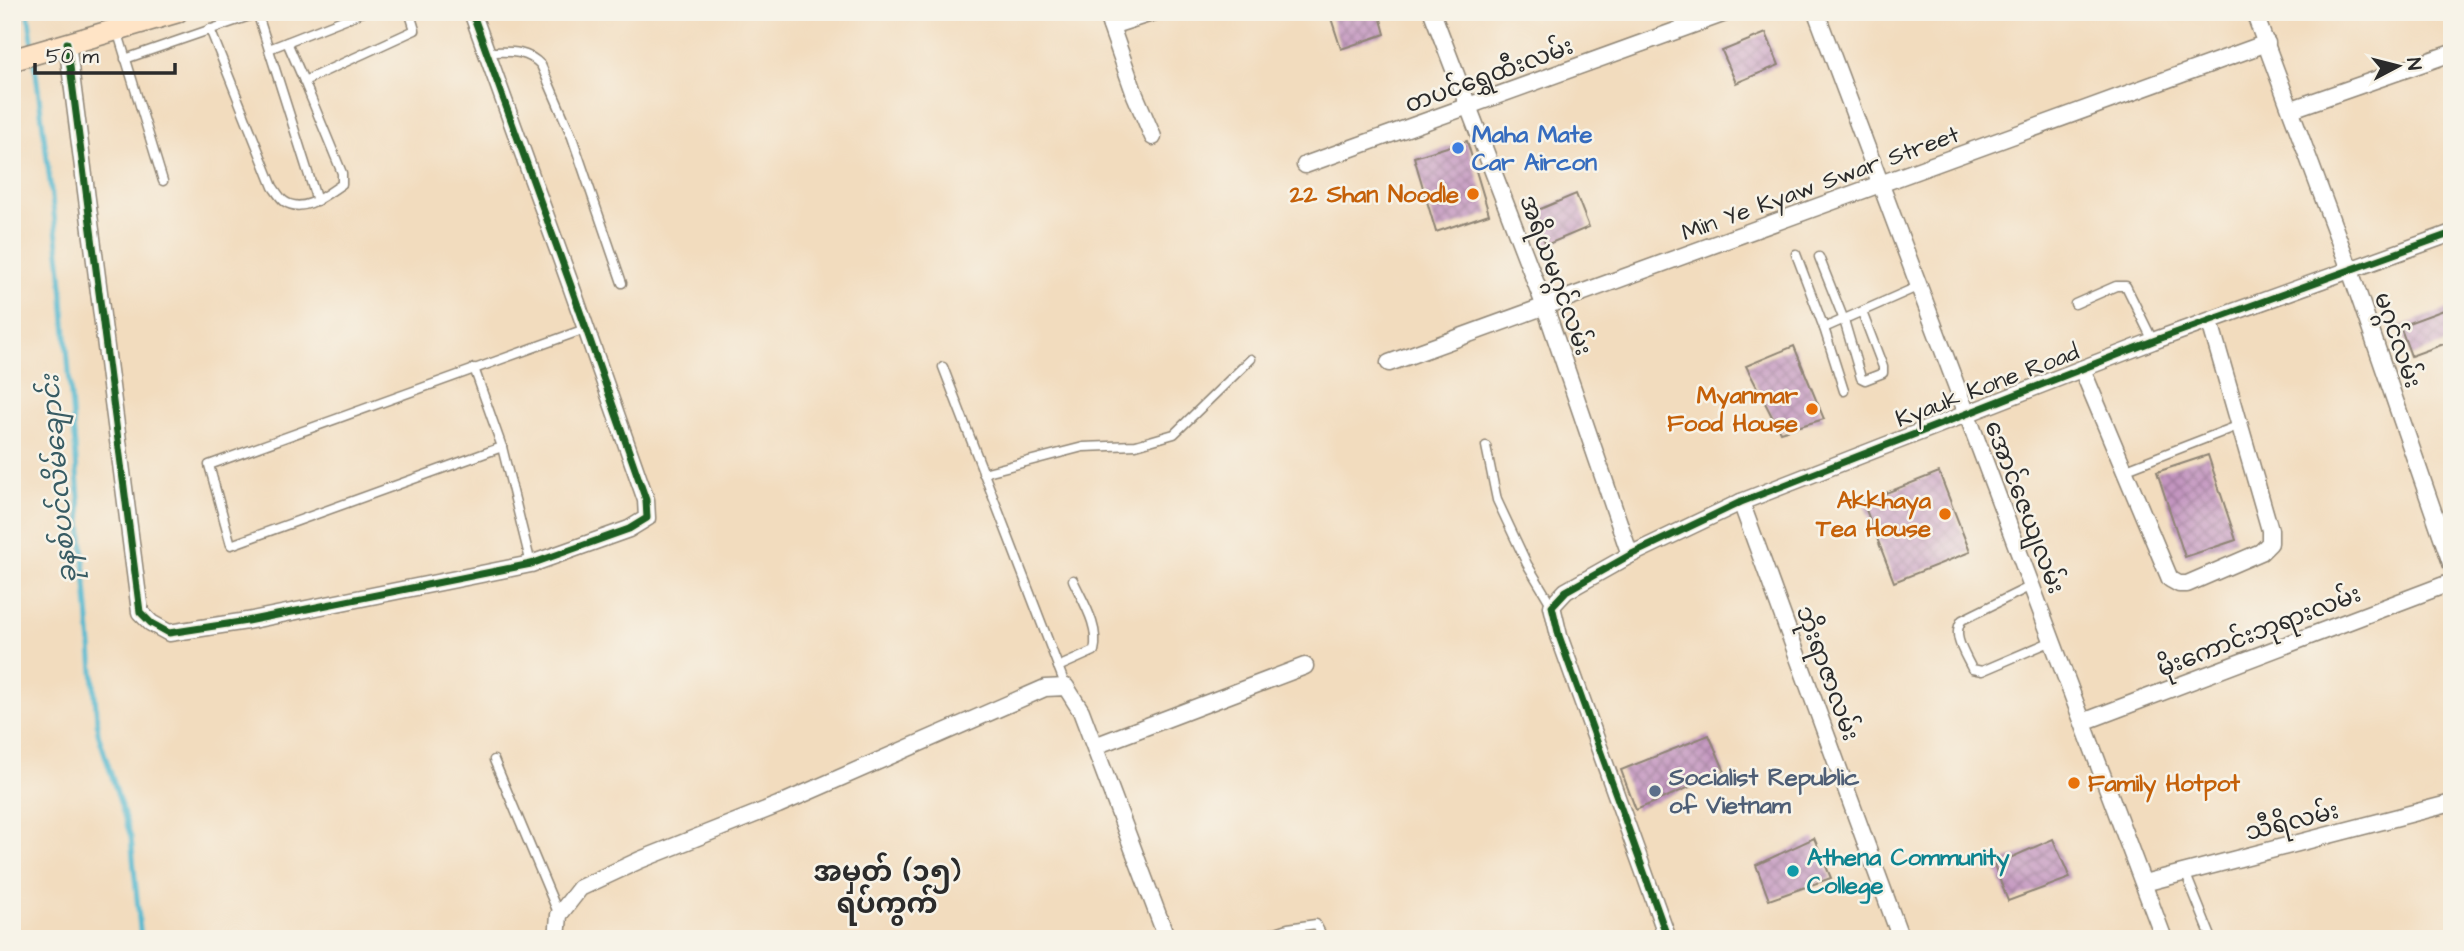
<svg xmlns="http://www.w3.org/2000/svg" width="2464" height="951" viewBox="0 0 2464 951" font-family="'Architects Daughter','Noto Sans Myanmar',sans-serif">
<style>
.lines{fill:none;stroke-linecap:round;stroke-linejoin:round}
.stream{stroke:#51b8cf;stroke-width:5}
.building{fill:url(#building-cross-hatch)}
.service-casing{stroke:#8e8474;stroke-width:11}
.minor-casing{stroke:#8e8474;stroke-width:19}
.secondary-casing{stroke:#8e8474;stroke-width:24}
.service{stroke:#fff;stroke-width:8}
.minor{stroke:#fff;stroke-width:16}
.secondary{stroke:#ffe4c6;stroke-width:21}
.cycleway-casing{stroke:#f7f3e8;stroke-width:11}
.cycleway{stroke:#1b5e20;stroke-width:7}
.shop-dot{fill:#3f7fe0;stroke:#f7f3e8;stroke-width:2.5}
.food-dot{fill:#e8710a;stroke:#f7f3e8;stroke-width:2.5}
.service-dot{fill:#5c6f8a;stroke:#f7f3e8;stroke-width:2.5}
.culture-dot{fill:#0f9aa8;stroke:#f7f3e8;stroke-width:2.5}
.labels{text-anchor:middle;stroke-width:5;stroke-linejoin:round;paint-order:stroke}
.street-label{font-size:24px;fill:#2b2b2b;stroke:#f7f3e8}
.shop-label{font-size:24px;font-weight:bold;fill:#366cbe;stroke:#f7f3e8;text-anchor:start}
.food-label{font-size:24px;font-weight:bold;fill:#c56008;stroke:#f7f3e8;text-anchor:end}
.service-label{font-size:24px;font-weight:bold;fill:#4e5e75;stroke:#f7f3e8;text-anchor:start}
.culture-label{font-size:24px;font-weight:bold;fill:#0d838f;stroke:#f7f3e8;text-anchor:start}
.water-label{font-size:26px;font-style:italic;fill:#385c64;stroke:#f7f3e8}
.quarter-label{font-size:28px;font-weight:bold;fill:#2b2b2b;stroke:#f7f3e8}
</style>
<defs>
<pattern id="building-cross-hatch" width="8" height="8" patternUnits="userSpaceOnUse" patternTransform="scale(1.75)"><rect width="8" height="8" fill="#c395c0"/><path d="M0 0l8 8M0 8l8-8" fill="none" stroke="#9f7a9c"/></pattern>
</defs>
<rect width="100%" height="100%" fill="#f7f3e8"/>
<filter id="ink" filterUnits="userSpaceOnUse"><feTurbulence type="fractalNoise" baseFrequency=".0143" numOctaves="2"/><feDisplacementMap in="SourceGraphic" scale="14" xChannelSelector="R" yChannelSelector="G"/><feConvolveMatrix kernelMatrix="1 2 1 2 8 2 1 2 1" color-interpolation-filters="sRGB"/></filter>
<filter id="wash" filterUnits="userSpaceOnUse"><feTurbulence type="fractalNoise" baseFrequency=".00686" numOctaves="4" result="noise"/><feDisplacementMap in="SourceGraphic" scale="28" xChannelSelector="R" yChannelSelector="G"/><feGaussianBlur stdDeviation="1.57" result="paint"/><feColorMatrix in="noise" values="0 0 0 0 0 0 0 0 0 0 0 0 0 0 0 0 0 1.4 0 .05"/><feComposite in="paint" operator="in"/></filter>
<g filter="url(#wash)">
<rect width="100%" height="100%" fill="#f2dcbe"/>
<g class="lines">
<!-- stream -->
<g class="stream">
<path d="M28 12 33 47"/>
<path d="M34 57 60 261 98 733 131 837 141 939"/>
</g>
</g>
<g id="blocks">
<!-- building -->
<g class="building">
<path d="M1329 12H1379L1385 34 1341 49Z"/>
<path d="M1766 33 1779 65 1736 83 1722 51Z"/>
<path d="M1467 141 1489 214 1436 232 1414 157Z"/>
<path d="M1576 194 1589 227 1546 245 1533 212Z"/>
<path d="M2452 307V341L2411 356 2400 326Z"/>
<path d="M1794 346 1824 419 1780 432 1746 366Z"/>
<path d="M2208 455 2236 540 2185 557 2157 472Z"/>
<path d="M1939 472 1970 552 1894 582 1863 502Z"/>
<path d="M1709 735 1725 772 1636 810 1621 770Z"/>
<path d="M1814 838 1831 878 1769 900 1756 865Z"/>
<path d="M2053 839 2070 878 2008 901 1994 865Z"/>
</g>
</g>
</g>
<g filter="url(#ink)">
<use href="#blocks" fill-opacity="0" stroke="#8e8474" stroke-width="2"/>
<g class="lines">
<!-- service casing -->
<g class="service-casing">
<g id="service">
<path d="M257 12 317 201"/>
<path d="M210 29 273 187C276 191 280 198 284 201 303 215 327 194 342 184V173L304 81 415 30 410 14 407 12"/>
<path d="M117 30 163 181"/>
<path d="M287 42 304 81"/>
<path d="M269 49 363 12"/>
<path d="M487 52C508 52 526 49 541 65L572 137 622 283"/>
<path d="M125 59 261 12"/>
<path d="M1796 254 1824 328 1917 287"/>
<path d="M1819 257 1844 320 1861 378 1865 380 1883 373V367L1862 312"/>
<path d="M2075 304 2116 286H2126L2153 341"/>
<path d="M1824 328 1844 391"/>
<path d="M943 367 1066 687"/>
<path d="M474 368 502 447 531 564"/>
<path d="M1486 446 1497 500 1527 564 1552 606"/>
<path d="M502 447 231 545 209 465 585 329"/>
<path d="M2124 470 2240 425"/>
<path d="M983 473 1083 447 1136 445 1174 434 1251 359"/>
<path d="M2031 586 1962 620C1951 635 1965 654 1972 669L1982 671 2052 641"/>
<path d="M1058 667 1094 651C1100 627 1083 602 1073 580"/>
<path d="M494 760 559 915"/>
<path d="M2185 872 2212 939"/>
<path d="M12 933 13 939"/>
<path d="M1255 939 1288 928 1316 924 1324 939"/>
<path d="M2396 939V938"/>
</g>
</g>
<!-- minor casing -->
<g class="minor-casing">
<g id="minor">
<path d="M1106 12 1135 95 1153 137"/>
<path d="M1432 12 1545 307 1630 555"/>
<path d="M1816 12 2164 939"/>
<path d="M2254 12 2350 270 2452 566"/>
<path d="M1111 26 1155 12"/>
<path d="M67 43 140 612 151 623 169 633 247 621 531 564 629 529 647 518 646 500 571 286 472 12"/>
<path d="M2292 109 2452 53"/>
<path d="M1305 165 1728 12"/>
<path d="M1389 363 2267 43"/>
<path d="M2082 369 2170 579 2179 584H2187L2261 552 2270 543V530L2210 322"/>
<path d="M1741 502 1901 939"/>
<path d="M2083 722 2452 582"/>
<path d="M1095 746 1305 666"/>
<path d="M2144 883 2452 803"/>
<path d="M557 939 559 915 580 888 640 860 778 805 1045 688 1066 687 1081 711 1167 939"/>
<path d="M1668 939 1559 636 1552 606 1566 591 1630 555 1741 502 2153 341 2452 233"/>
</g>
</g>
<!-- secondary casing -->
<g class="secondary-casing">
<path id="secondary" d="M12 60 177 12"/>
</g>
<!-- service -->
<use href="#service" class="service"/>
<!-- minor -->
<use href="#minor" class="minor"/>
<!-- secondary -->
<use href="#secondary" class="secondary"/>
<!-- cycleway casing -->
<g class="cycleway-casing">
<g id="cycleway">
<path d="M67 43 140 612 151 623 169 633 247 621 531 564 629 529 647 518 646 500 571 286 472 12"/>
<path d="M1668 939 1559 636 1552 606 1566 591 1630 555 1741 502 2153 341 2452 233"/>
</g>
</g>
<!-- cycleway -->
<use href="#cycleway" class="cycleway"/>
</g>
</g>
<!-- markers -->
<circle class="shop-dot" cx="1458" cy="148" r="7"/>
<g class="food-dot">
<circle cx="1473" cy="194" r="7"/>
<circle cx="1812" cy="409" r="7"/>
<circle cx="1945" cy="514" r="7"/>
<circle cx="2074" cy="783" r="7"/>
</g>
<circle class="service-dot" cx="1655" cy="791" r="7"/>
<circle class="culture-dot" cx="1793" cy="871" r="7"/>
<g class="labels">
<!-- street labels -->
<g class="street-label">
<text transform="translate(1489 75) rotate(-20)" y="8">တပင်ရွှေထီးလမ်း</text>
<text transform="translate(1820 183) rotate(-20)" y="8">Min Ye Kyaw Swar Street</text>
<text transform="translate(1556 275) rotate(70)" y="8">အရိယမဂ္ဂင်လမ်း</text>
<text transform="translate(2398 340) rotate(71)" y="8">မဂ္ဂင်လမ်း</text>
<text transform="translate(1987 385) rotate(-21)" y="8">Kyauk Kone Road</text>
<text transform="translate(2025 507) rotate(69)" y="8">အောင်ဇေယျလမ်း</text>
<text transform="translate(2259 631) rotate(-21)" y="8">မိုးကောင်းဘုရားလမ်း</text>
<text transform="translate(1828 673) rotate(70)" y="8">ဘိုးရာဇာလမ်း</text>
<text transform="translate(2292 821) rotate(-14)" y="8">သီရိလမ်း</text>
</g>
<!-- shop labels -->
<g class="shop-label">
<text x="1472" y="142">Maha Mate<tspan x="1472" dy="28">Car Aircon</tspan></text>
</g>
<!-- food labels -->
<g class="food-label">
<text x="1459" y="202">22 Shan Noodle</text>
<text x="1798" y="403">Myanmar<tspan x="1798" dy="28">Food House</tspan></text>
<text x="1931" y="508">Akkhaya<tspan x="1931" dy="28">Tea House</tspan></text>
<text x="2088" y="791" text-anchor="start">Family Hotpot</text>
</g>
<!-- service labels -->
<g class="service-label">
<text x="1669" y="785">Socialist Republic<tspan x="1669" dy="28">of Vietnam</tspan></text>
</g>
<!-- culture labels -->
<g class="culture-label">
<text x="1807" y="865">Athena Community<tspan x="1807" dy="28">College</tspan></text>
</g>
<!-- water labels -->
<g class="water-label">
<text transform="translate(58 479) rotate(-95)" y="9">ခုနစ်ပင်လိမ်ချောင်း</text>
</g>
<!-- quarter labels -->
<g class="quarter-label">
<text x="887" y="881">အမှတ် (၁၅)<tspan x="887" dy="32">ရပ်ကွက်</tspan></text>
</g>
</g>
<!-- margin -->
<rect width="2464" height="951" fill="none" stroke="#f7f3e8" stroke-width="42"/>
<!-- north arrow -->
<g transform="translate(2398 66) rotate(83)" stroke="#f7f3e8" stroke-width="5" paint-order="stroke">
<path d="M0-5L12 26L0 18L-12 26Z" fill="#2b2b2b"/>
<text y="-10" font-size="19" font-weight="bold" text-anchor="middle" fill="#2b2b2b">N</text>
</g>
<!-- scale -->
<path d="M35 63v10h140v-10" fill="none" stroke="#2b2b2b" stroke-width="3.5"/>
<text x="46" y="63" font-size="21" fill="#2b2b2b" stroke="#f7f3e8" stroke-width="5" paint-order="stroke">50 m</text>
</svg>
